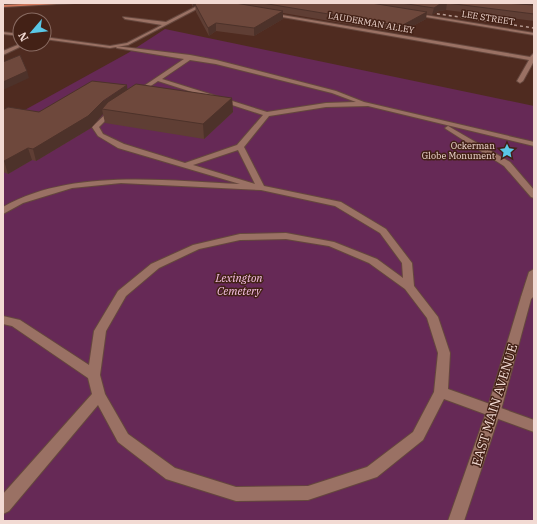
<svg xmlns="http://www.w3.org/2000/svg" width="537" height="524" viewBox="0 0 537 524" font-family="'IBM Plex Serif',serif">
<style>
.green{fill:#662956}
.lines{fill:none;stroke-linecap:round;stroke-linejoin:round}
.service-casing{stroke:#65473d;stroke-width:2}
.minor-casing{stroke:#65473d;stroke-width:2}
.primary-casing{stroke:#65473d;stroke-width:2}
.service{fill:#9a7164;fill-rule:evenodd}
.minor{fill:#9a7164;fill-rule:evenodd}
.primary{fill:#d1785c;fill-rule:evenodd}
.rail{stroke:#b69a91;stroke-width:1.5;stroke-dasharray:3 3;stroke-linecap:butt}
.wall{fill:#5f3e34}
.shaded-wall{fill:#4d322a}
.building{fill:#6e483c;stroke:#4d322a}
.labels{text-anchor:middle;stroke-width:3;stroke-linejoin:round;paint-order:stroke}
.far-street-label{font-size:9px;fill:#f2dad3;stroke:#432116}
.far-poi-label{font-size:9px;fill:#f2dad3;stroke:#432116;text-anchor:end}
.park-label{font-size:11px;font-style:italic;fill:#f7c1e6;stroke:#432116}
.near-street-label{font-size:13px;fill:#f2dad3;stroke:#432116}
</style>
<rect width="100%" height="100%" fill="#4f2b20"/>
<!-- green -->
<path class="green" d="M165 29 534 106V521H3V122L128 53Z"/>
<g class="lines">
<!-- service casing -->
<g class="service-casing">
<g id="service">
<path d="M115 46 190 55 216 60 336 91 364 102 534 142V146L368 106 326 107 269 116 244 147 264 186 341 202 386 229 412 263 414 286 438 317 450 353 448 389 534 420V432L444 399 423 440 377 477 308 500 236 501 166 479 118 442 98 405 9 511 3 514V494L92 394 88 378 12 326 3 324V316L20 320 89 365 94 331 118 291 151 264 193 245 240 234 286 233 334 242 377 259 403 278 402 263 380 233 335 206 261 190 121 183 72 188 23 203 3 214V207C71 168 165 181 240 184L118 148 98 136 92 127 111 109H115V111L99 127 103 134 124 144 185 163 237 145 263 115 158 81 139 94H135V92L184 59 117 48ZM190 60 216 64 332 93 356 102 326 103 267 112 162 79ZM238 150 255 184 193 165ZM286 239 329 246 369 263 405 289 427 318 438 353 434 392 413 432 367 467 308 486 236 487 175 468 128 434 105 394 100 375 106 331 126 296 159 268 199 249 240 240Z"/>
<path d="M448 126 510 162 534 190V198L531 197 504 166 446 129 445 128Z"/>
<path d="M534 269C534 279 535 290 530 300H522L521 297 529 272Z"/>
</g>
</g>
<!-- minor casing -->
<g class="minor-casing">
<g id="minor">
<path d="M203 3H208L128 45 110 48 44 39V37L110 46 127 43 162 25 125 19 123 17 166 22Z"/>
<path d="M270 13 530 57 534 53V61L523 81 520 83 517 81 529 60 271 15Z"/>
<path d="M413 13 534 33V35L414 15Z"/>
<path d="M3 32 20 34V36L3 34Z"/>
<path d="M20 44H26L3 55V51Z"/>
<path d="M534 287V296L531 299 501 410 464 521H448L487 410 521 297 530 289Z"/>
</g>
</g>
<!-- primary casing -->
<g class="primary-casing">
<path id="primary" d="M45 3H75L3 7V5Z"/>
</g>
<!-- service -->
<use href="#service" class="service"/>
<!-- minor -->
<use href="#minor" class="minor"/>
<!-- primary -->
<use href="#primary" class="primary"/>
<!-- rail -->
<path class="rail" d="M425 12 534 28"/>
</g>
<!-- wall -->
<g class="wall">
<path d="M191 3H534V21L446 10 439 11 432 15 426 14V19L400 33 283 13V19L254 36 216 31 209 36 196 12 195 5 193 7Z"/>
<path d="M232 98 233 112 204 139 105 123 103 114 91 128 36 161 32 160 8 174 3 172V110L39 112Z"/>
</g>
<!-- shaded-wall -->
<g class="shaded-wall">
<path d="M193 3H200L193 7Z"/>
<path d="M447 3 446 10 439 11 432 15 434 8 440 4Z"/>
<path d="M283 11V19L254 36V28Z"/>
<path d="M427 12 426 19 400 33 401 26Z"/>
<path d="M216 23V31L209 36 208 28Z"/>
<path d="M27 71 29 78 3 90V82Z"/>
<path d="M127 85 128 96 102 109 103 114 91 128 36 161 33 149Z"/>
<path d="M232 98 233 112 204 139 203 124Z"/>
<path d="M28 148 32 160 8 174 4 161Z"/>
</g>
<!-- building -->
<g class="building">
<path d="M197 3H235L283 11 254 28 216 23 208 28 195 4Z"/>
<path d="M262 3H371L427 12 401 26Z"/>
<path d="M401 3H504L534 5V14L447 3 440 4 434 8Z"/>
<path d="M20 55 27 71 3 82V62Z"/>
<path d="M92 81 127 85 103 101 88 116 33 149 28 148 4 161H3V110L8 107 39 112Z"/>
<path d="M136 84 232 98 203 124 102 109 108 102Z"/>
</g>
<!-- icons -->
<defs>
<g id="sight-bare" transform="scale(1.2)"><path d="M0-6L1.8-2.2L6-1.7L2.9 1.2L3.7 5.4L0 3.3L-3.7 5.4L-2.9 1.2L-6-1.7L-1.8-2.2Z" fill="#5ac8e6" stroke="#432116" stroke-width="2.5" paint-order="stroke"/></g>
</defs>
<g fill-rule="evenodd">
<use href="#sight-bare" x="507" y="151"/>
</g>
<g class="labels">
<!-- far-street labels -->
<g class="far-street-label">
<text transform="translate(488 18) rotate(9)" y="3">LEE STREET</text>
<text transform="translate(371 23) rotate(10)" y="3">LAUDERMAN ALLEY</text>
</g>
<!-- far-poi labels -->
<g class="far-poi-label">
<text x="495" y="149">Ockerman<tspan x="495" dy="10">Globe Monument</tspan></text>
</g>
<!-- park labels -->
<g class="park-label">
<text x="239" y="282">Lexington<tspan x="239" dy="13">Cemetery</tspan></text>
</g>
<!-- near-street labels -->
<g class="near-street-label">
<text transform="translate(494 405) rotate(-73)" y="5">EAST MAIN AVENUE</text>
</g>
</g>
<!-- border -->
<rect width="537" height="524" fill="none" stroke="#f2dad3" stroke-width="8"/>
<!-- north arrow -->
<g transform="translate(32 32) rotate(242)"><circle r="19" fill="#432116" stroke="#896b62"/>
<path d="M0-3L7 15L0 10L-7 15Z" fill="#5ac8e6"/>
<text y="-6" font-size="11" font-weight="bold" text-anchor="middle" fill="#f2dad3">N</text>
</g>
</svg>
